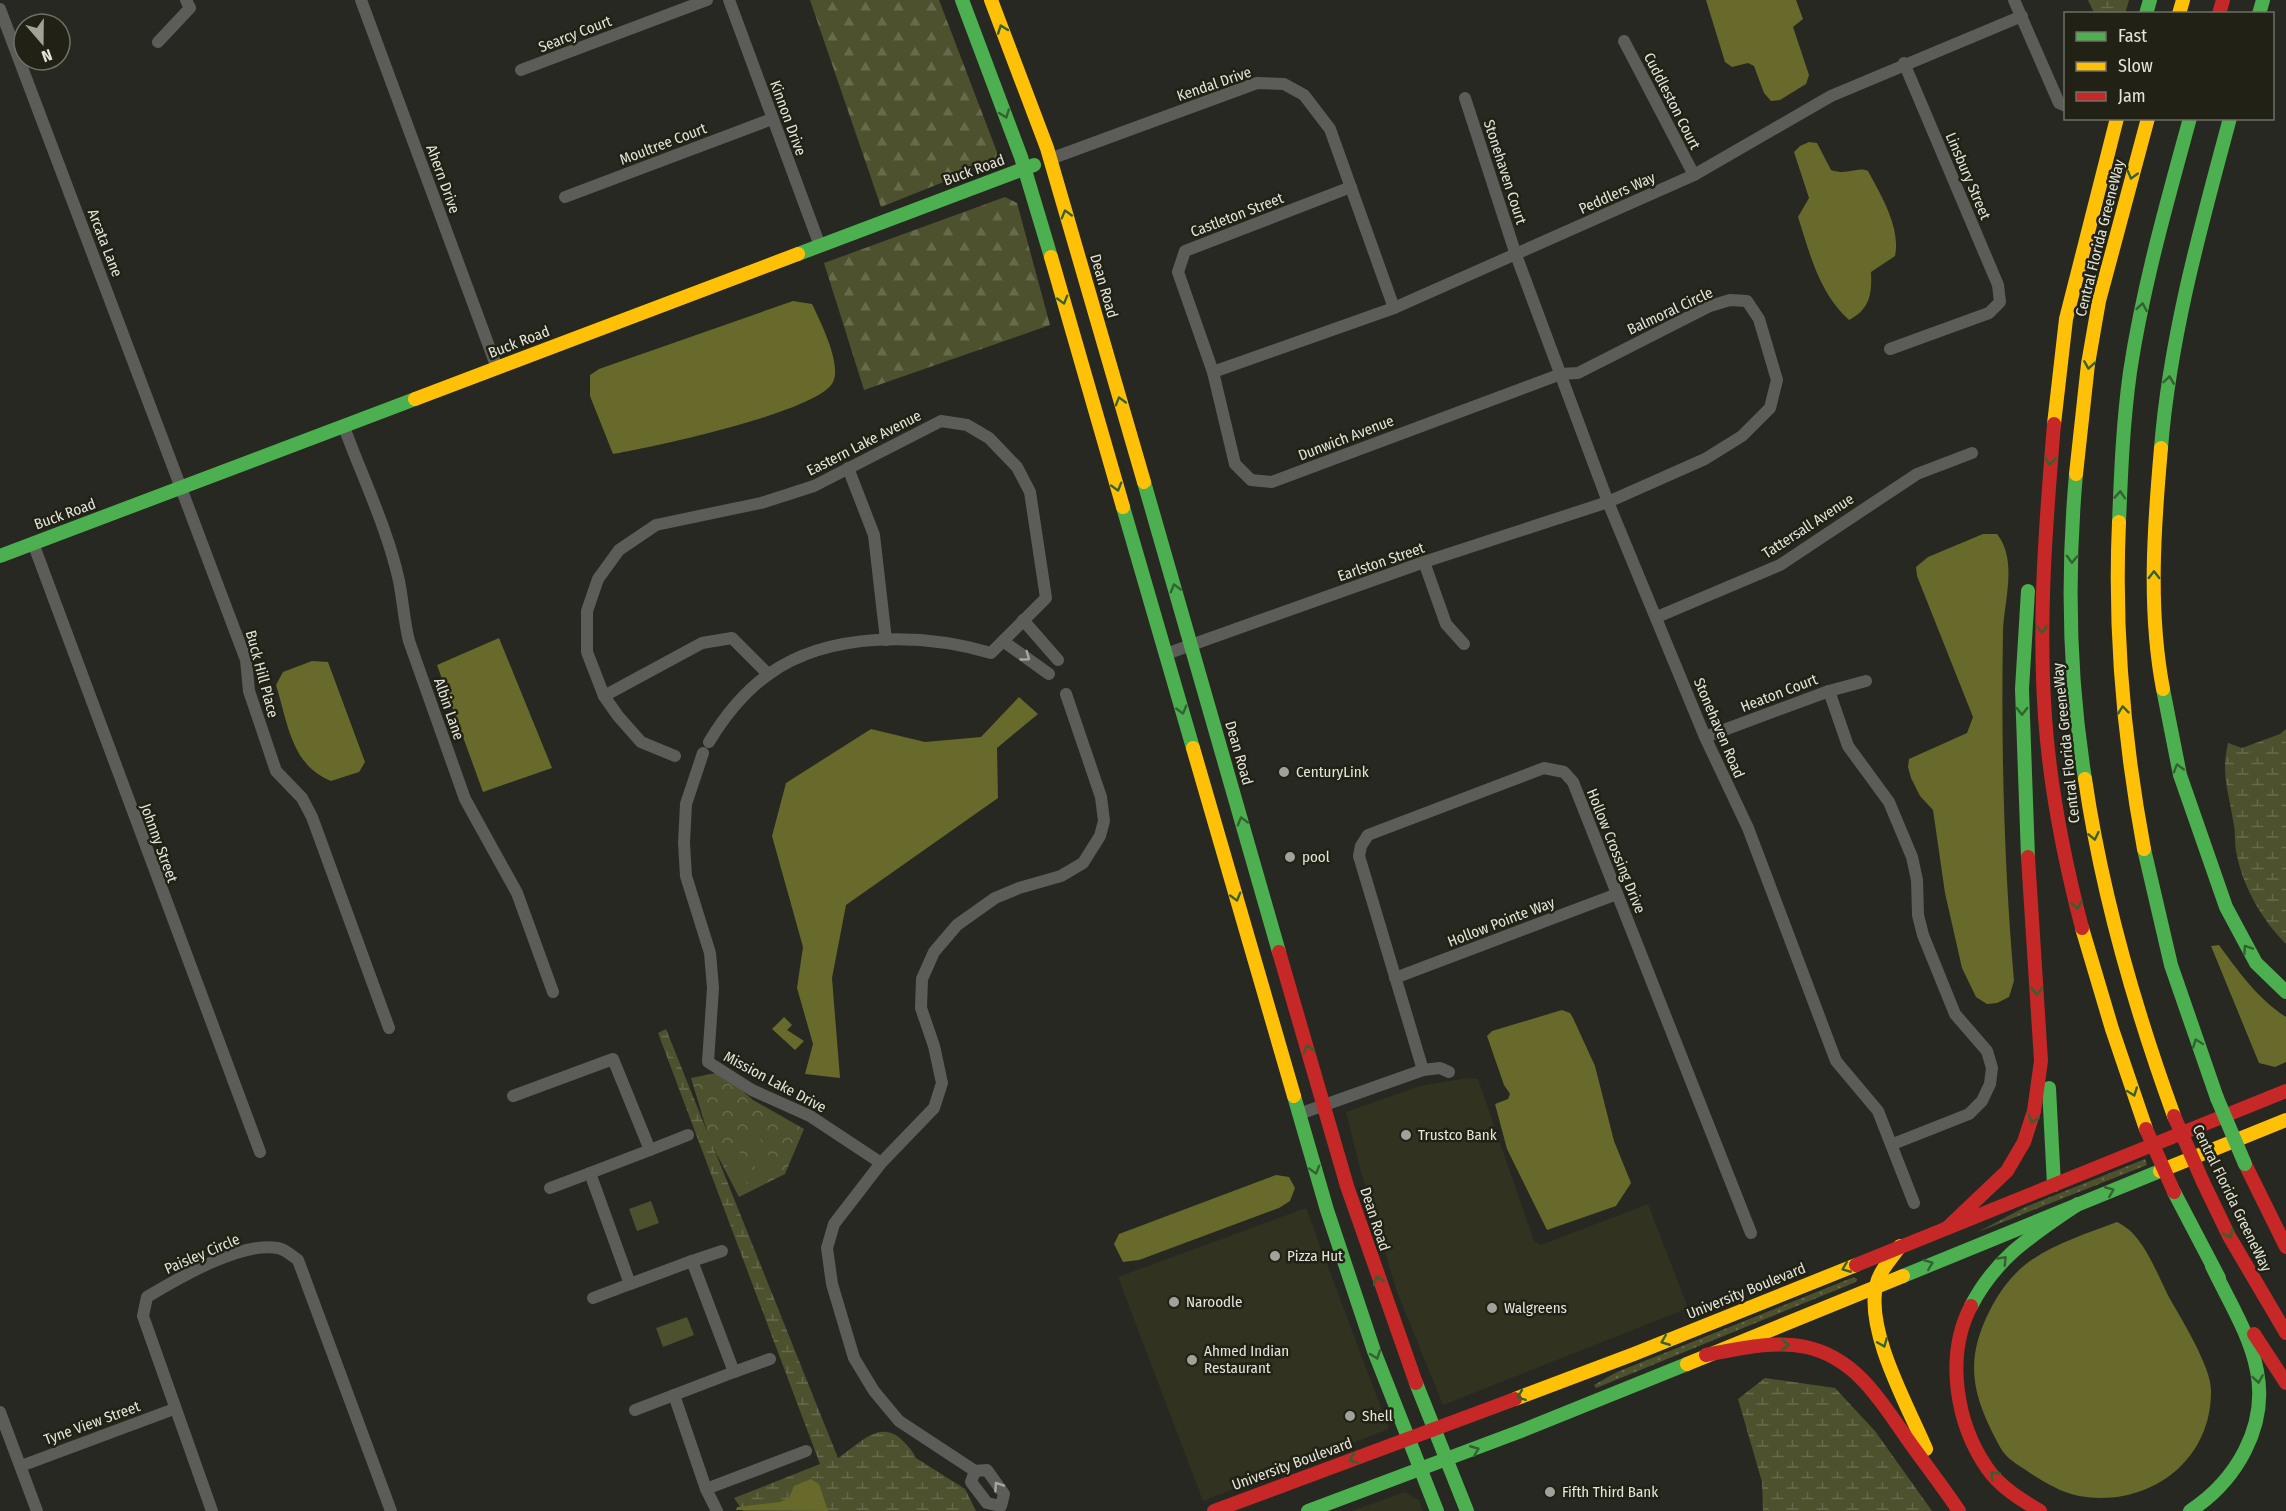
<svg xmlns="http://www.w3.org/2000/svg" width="2286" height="1511" viewBox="0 0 2286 1511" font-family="'Fira Sans Condensed',sans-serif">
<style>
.built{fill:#313220}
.grass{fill:url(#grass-dots)}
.forest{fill:url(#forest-firs)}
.wetland{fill:url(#wetland-marsh)}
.park{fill:url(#park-crowns)}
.pitch{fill:#4e512e}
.water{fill:#676a2a}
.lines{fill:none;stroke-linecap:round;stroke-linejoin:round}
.street{stroke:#5c5d59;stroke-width:12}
.fast{stroke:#4caf50;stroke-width:14}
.slow{stroke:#ffc107;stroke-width:14}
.jam{stroke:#c62828;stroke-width:14}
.fast-bridge{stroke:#4caf50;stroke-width:14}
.jam-bridge{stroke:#c62828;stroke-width:14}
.oneway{stroke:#346130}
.oneway2{stroke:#a6a7a0}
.poi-dot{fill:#a1a29a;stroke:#212215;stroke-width:2}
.labels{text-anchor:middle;stroke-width:5;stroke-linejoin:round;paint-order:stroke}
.street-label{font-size:15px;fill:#e3e4db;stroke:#212215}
.poi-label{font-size:15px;fill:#e3e4db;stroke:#212215;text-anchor:start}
</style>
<defs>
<pattern id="grass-dots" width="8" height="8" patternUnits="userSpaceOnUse" patternTransform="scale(1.5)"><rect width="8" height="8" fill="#4e512e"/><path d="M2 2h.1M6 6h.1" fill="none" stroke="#676a4c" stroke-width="1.8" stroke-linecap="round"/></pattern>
<pattern id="forest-firs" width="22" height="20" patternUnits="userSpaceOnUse" patternTransform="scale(1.5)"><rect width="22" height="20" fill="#4e512e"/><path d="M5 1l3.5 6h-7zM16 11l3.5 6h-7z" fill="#676a4c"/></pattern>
<pattern id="wetland-marsh" width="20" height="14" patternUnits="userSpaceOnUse" patternTransform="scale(1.5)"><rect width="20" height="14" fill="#4e512e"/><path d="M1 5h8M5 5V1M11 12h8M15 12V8" fill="none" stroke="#676a4c"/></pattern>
<pattern id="park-crowns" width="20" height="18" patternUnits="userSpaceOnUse" patternTransform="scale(1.5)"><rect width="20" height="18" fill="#4e512e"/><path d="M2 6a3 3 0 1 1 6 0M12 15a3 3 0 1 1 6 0" fill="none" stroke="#676a4c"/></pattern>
</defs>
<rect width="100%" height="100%" fill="#272821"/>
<!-- built -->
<g class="built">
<path d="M1467 1078 1478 1079 1534 1241 1541 1245 1648 1204 1688 1308 1443 1405 1397 1292 1361 1172 1346 1112 1420 1086Z"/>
<path d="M1306 1208 1389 1429 1203 1501 1118 1277Z"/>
<path d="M1404 1492 1419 1500 1423 1511H1352Z"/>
</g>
<!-- grass -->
<g class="grass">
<path d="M2145 1159 2147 1165 1978 1232 2025 1207Z"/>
<path d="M1854 1277 1857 1279 1856 1282 1596 1388 1594 1385 1617 1372Z"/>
</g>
<!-- forest -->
<g class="forest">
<path d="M810 0H939L997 152 996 161 881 207Z"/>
<path d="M1005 197 1017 203 1050 325 864 390 824 263Z"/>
</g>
<!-- wetland -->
<g class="wetland">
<path d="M2088 0H2129L2125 14 2094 13Z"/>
<path d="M2286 729V944C2263 921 2244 889 2237 856 2234 844 2236 832 2233 820 2228 790 2221 772 2228 743L2242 748 2280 734Z"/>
<path d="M666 1029 838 1458C857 1446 879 1419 901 1439 907 1445 912 1450 916 1458L965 1489 976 1511H743L734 1498 820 1464 658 1033Z"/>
<path d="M1765 1378 1835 1388 1875 1431 1932 1511H1763L1762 1482 1738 1399Z"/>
</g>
<!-- park -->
<path class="park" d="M721 1072 753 1100 804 1129 785 1174 739 1197 710 1141 691 1078Z"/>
<!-- pitch -->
<g class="pitch">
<path d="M757 1133 775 1168 759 1176 742 1141Z"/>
<path d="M735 1144 753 1179 738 1187 720 1152Z"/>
<path d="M651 1201 659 1223 637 1231 629 1209Z"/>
<path d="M687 1317 694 1335 663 1347 656 1328Z"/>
</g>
<!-- water -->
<g class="water">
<path d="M1706 0H1796L1803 19 1793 27 1809 75 1806 84 1780 100 1771 101 1764 93 1754 66 1748 63 1732 67 1725 62Z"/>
<path d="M1809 142 1817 143 1831 170C1849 176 1856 166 1868 171 1881 195 1901 228 1895 256L1871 272C1872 294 1870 309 1849 320 1819 293 1810 254 1798 217L1809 198 1794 152 1800 146Z"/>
<path d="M793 301 812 304C820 321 842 364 833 382 819 412 649 448 613 454L590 396V375L599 369Z"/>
<path d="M1983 534H1997C2018 560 2004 601 2003 631 2001 748 2004 865 2014 981L2009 997 1997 1003 1987 1004 1976 997 1962 968 1945 893 1933 810 1920 796 1911 778 1908 767 1909 759 1967 733 1973 717 1917 576 1916 567 1928 557Z"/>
<path d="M499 638 552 768 483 792 437 665Z"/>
<path d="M312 661 328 662 365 762 359 772 331 781C291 765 288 723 276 685L283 672Z"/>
<path d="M1019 697 1038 714 997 748 998 798 846 905 832 978 840 1078 805 1074 813 1044 797 988 803 947 772 836 786 783 871 729 925 742 981 737Z"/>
<path d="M2219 945C2238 971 2258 999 2286 1017V1062L2275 1067 2259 1063 2211 946Z"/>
<path d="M1562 1010 1570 1013 1573 1018 1595 1066 1614 1141 1631 1183 1616 1206 1547 1230 1507 1149 1495 1104 1508 1099 1510 1094 1504 1085 1487 1036 1492 1031Z"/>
<path d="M784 1017 792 1025 787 1030 804 1041 795 1050 772 1029Z"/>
<path d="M1276 1175 1289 1177 1295 1188 1290 1201 1279 1208 1139 1260 1123 1262 1114 1244 1119 1234Z"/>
<path d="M2117 1222C2144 1234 2157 1275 2170 1299 2182 1320 2211 1367 2211 1390 2212 1462 2148 1508 2079 1496 2062 1493 2044 1482 2030 1473 2019 1465 2006 1459 2000 1447 1973 1397 1963 1363 1990 1310 1999 1292 2013 1273 2030 1261 2056 1243 2088 1233 2117 1222Z"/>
<path d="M811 1479 819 1484 828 1511 736 1510 737 1507 780 1502 789 1498 794 1486Z"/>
</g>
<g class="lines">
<!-- street -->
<g class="street">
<path d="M361 0 497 368"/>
<path d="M729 0 820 246"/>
<path d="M2014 0 2059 103 2066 106"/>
<path d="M0 9 246 660 249 691 276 771 302 798 312 817 389 1028"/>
<path d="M1624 41 1694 175"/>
<path d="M158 42 190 8 186 0"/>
<path d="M521 70 707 0"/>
<path d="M1465 98 1516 255 1608 502 1705 737 1748 828 1836 1061 1878 1111 1914 1203"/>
<path d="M1050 159 1257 83 1284 84 1304 95 1330 129 1394 308"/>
<path d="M565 197 772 119"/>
<path d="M1890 349 1989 313 2000 302 1998 285 1904 63"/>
<path d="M1213 372 1394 308 1694 175 1831 96 2022 16"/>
<path d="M344 427C362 476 388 530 399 581 403 601 404 621 409 641L465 799 517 893 553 992"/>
<path d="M848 468 874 535 886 640"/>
<path d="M33 543 260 1152"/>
<path d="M1424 562 1446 624 1464 644"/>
<path d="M1657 617 1780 565 1917 474 1972 453"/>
<path d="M1023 620 1058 660"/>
<path d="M1003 641 1049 674"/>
<path d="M1166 654 1424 562 1608 502 1705 459 1742 436 1770 408 1777 380 1759 319 1747 301 1730 300 1710 306 1578 373 1561 374 1272 482 1251 480 1235 464 1213 372 1178 272 1185 251 1351 187"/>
<path d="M1829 691 1848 746 1889 802 1912 857 1917 880 1918 915 1923 935 1955 1014 1987 1051 1992 1068 1990 1084 1982 1101 1969 1114 1893 1144"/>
<path d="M604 696 702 643 732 638 768 674"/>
<path d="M1705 737 1829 691 1866 681"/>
<path d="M703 753 686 804 684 843 686 876 710 953 713 988 708 1062 752 1090 810 1116 881 1163"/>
<path d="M675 756 641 742 618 716 604 696 587 652V611L598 579 619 550 656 525 761 503 814 486 941 421 967 425 989 438 1017 467 1030 492 1046 598 991 653C923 633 829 631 769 674 745 691 724 717 709 742"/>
<path d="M1395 978 1617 894"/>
<path d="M1423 1070 1359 856 1361 846 1368 835 1544 768 1564 772 1573 782 1751 1233"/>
<path d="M513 1096 613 1059 650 1150 590 1173 630 1284 692 1261 734 1372 674 1395 706 1489 717 1511"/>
<path d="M1299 1114 1423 1070 1440 1068 1449 1072"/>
<path d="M650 1150 688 1135"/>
<path d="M550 1188 590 1173"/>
<path d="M692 1261 722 1251"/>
<path d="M593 1298 630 1284"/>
<path d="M734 1372 770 1359"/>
<path d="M635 1410 674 1395"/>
<path d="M0 1412 37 1511"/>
<path d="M21 1466 174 1409"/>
<path d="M975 1471 971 1482 987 1503 1001 1506 1004 1494 987 1470 975 1471 899 1421 874 1391 854 1358 832 1284 827 1248 834 1224 881 1163 934 1108 942 1083 934 1046 921 1008 922 979 934 952 957 925 995 898 1019 888 1061 876 1083 863 1100 836 1104 821 1101 797 1066 694"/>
<path d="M706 1489 806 1451"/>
<path d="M212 1511 143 1316 147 1297C177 1279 241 1241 278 1248 285 1249 292 1256 298 1260L391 1511"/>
</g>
<!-- fast -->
<g class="fast">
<path d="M962 0 1021 157 1051 257"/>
<path d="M2146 14 2150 0"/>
<path d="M2259 14 2263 0"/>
<path d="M798 254 1034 165"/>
<path d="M2161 448C2170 336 2201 226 2230 118"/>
<path d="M2076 474C2067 575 2069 679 2085 779"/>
<path d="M1144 482 1279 952"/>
<path d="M1123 507 1193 748"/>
<path d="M2119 522C2121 472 2123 422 2130 372 2143 286 2167 202 2190 118"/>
<path d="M0 556 415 399"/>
<path d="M2028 591 2022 689 2028 857"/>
<path d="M2163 689 2180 775 2226 907 2256 963 2286 992"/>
<path d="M2144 849 2171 965 2217 1098"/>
<path d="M2049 1088 2054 1185"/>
<path d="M1294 1096 1327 1210 1374 1351 1437 1511"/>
<path d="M2174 1192 2219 1278"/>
<path d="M1903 1276 2160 1171"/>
<path d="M1971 1306C1997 1256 2033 1235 2078 1204"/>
<path d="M1416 1383 1467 1511"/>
<path d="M1308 1511 1521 1431 1687 1364"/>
<path d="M2190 1511C2236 1481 2268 1427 2257 1371 2250 1334 2228 1300 2212 1266"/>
</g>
<!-- slow -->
<g class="slow">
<path d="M991 0 1047 148 1144 482"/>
<path d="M2179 14 2183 0"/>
<path d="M1051 257 1123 507"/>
<path d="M415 399 798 254"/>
<path d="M2054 424 2066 319 2117 118"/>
<path d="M2161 448C2154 527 2148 610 2163 689"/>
<path d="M2076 474 2088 364 2099 301 2148 118"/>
<path d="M2119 522C2114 632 2124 742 2144 849"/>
<path d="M1193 748 1294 1096"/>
<path d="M2085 779C2102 895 2134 1006 2174 1116"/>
<path d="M2082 928 2112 1029 2146 1129"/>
<path d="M2160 1171 2286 1120"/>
<path d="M1900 1246C1892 1258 1879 1271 1876 1286 1866 1333 1908 1406 1926 1449"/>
<path d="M1687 1364 1903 1276"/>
<path d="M1515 1399 1634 1354 1856 1265"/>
</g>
<!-- jam -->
<g class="jam">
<path d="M2219 14 2223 0"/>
<path d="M2054 424C2046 521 2038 619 2045 717 2050 788 2064 859 2082 928"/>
<path d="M1279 952 1347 1186 1416 1383"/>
<path d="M2245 1164 2286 1247"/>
<path d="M2203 1182 2229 1236 2286 1333"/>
<path d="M1948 1227 2007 1171 2024 1142 2034 1111 2041 1061 2028 857"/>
<path d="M1856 1265 2286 1091"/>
<path d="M1971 1306C1945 1356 1956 1423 1987 1468 2000 1487 2020 1499 2040 1511"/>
<path d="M2254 1334 2286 1383"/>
<path d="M1706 1355C1738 1349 1773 1340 1806 1347 1856 1358 1881 1401 1908 1440 1925 1464 1943 1487 1959 1511"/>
<path d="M1214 1511 1515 1399"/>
</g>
<!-- fast-bridge -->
<path class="fast-bridge" d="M2217 1098 2245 1164"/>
<!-- jam-bridge -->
<g class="jam-bridge">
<path d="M2174 1116 2203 1182"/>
<path d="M2146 1129 2174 1192"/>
</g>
</g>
<!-- one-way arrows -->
<defs><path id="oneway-chevron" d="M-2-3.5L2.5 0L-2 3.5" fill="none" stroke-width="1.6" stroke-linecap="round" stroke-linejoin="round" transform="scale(1.5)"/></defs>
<g class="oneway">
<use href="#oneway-chevron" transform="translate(1002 29) rotate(-110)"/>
<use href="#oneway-chevron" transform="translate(1005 114) rotate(70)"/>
<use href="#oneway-chevron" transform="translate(2132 175) rotate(105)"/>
<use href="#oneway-chevron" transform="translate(1066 214) rotate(-106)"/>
<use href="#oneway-chevron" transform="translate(1063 300) rotate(74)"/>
<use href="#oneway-chevron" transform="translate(2142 307) rotate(-80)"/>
<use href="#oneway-chevron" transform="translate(2089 365) rotate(99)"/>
<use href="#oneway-chevron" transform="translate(2169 380) rotate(-82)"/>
<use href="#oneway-chevron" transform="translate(1120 401) rotate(-106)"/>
<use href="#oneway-chevron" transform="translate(2050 461) rotate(96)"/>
<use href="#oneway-chevron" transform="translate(1117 487) rotate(74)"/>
<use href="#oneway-chevron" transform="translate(2120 495) rotate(-86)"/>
<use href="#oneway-chevron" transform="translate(2072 559) rotate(92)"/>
<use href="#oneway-chevron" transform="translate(2154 575) rotate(-90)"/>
<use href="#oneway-chevron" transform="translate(1175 588) rotate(-106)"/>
<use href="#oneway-chevron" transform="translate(2042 629) rotate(87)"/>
<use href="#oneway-chevron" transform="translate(1182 710) rotate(74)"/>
<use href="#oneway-chevron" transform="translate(2123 710) rotate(-96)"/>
<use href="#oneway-chevron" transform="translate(2022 711) rotate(90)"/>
<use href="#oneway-chevron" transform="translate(2178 768) rotate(-106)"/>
<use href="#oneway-chevron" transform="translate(1242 821) rotate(-106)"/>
<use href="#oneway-chevron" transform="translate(2094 836) rotate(78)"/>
<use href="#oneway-chevron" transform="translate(1236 897) rotate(74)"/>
<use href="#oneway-chevron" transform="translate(2077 905) rotate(78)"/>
<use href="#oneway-chevron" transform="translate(2247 949) rotate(-124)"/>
<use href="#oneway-chevron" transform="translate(2037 991) rotate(87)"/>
<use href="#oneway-chevron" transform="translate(2197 1043) rotate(-110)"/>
<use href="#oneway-chevron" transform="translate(1308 1049) rotate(-106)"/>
<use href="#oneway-chevron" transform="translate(2133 1092) rotate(70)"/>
<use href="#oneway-chevron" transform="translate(2033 1119) rotate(107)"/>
<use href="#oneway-chevron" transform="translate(1315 1170) rotate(74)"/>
<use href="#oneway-chevron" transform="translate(2110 1191) rotate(-22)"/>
<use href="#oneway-chevron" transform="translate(2229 1234) rotate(63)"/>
<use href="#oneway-chevron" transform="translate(2003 1260) rotate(-46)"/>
<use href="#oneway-chevron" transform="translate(1929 1264) rotate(-22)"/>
<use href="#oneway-chevron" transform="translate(1846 1268) rotate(158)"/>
<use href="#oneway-chevron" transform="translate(1378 1280) rotate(-109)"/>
<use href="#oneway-chevron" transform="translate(1665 1341) rotate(158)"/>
<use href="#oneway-chevron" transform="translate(1883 1343) rotate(68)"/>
<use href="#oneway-chevron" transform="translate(1785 1345) rotate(3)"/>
<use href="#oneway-chevron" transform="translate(1376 1355) rotate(70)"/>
<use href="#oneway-chevron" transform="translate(2258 1379) rotate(81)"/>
<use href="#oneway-chevron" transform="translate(1521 1396) rotate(159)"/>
<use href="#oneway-chevron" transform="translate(1475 1450) rotate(-22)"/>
<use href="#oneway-chevron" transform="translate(1353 1459) rotate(160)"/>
<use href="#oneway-chevron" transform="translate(1994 1475) rotate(-134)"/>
</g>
<g class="oneway2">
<use href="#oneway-chevron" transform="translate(1026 657) rotate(36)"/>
<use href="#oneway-chevron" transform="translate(998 1486) rotate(-124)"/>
</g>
<!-- markers -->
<g class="poi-dot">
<circle cx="1284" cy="772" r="6"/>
<circle cx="1290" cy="857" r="6"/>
<circle cx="1406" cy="1135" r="6"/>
<circle cx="1275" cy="1256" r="6"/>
<circle cx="1174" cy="1302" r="6"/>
<circle cx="1492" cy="1308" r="6"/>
<circle cx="1192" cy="1360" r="6"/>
<circle cx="1350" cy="1416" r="6"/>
<circle cx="1550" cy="1492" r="6"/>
</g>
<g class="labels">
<!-- street labels -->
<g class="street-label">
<text transform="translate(575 34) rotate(-21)" y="5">Searcy Court</text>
<text transform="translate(1214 84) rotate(-19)" y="5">Kendal Drive</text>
<text transform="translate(1672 101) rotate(63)" y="5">Cuddleston Court</text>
<text transform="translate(788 118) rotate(70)" y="5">Kinnon Drive</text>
<text transform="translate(663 144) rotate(-21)" y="5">Moultree Court</text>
<text transform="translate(974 170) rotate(-20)" y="5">Buck Road</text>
<text transform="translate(1505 172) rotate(72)" y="5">Stonehaven Court</text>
<text transform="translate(1968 176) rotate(67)" y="5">Linsbury Street</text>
<text transform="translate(443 179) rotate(70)" y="5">Ahern Drive</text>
<text transform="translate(1617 193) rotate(-24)" y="5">Peddlers Way</text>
<text transform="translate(1237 215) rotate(-21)" y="5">Castleton Street</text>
<text transform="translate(2100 238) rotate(-76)" y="5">Central Florida GreeneWay</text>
<text transform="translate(105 243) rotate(69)" y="5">Arcata Lane</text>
<text transform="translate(1104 286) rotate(74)" y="5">Dean Road</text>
<text transform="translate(1670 311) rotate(-25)" y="5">Balmoral Circle</text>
<text transform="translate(519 342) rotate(-21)" y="5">Buck Road</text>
<text transform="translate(1346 438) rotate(-21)" y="5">Dunwich Avenue</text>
<text transform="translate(864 443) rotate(-27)" y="5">Eastern Lake Avenue</text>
<text transform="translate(65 514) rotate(-20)" y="5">Buck Road</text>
<text transform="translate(1808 526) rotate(-33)" y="5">Tattersall Avenue</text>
<text transform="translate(1381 562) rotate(-19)" y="5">Earlston Street</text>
<text transform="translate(262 674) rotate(75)" y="5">Buck Hill Place</text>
<text transform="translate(1779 693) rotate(-21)" y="5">Heaton Court</text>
<text transform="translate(449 709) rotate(71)" y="5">Albin Lane</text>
<text transform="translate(1719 728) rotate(67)" y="5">Stonehaven Road</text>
<text transform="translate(2066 743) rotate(-96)" y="5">Central Florida GreeneWay</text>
<text transform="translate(1239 753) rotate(74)" y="5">Dean Road</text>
<text transform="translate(159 843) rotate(70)" y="5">Johnny Street</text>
<text transform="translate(1616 851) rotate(68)" y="5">Hollow Crossing Drive</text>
<text transform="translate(1501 922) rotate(-21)" y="5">Hollow Pointe Way</text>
<text transform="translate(775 1082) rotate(28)" y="5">Mission Lake Drive</text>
<text transform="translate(2232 1198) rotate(64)" y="5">Central Florida GreeneWay</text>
<text transform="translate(1375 1219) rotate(72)" y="5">Dean Road</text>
<text transform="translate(202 1254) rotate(-23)" y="5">Paisley Circle</text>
<text transform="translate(1746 1291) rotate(-22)" y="5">University Boulevard</text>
<text transform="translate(92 1423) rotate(-20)" y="5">Tyne View Street</text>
<text transform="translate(1292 1464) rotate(-20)" y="5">University Boulevard</text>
</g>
<!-- poi labels -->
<g class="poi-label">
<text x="1296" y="777">CenturyLink</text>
<text x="1302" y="862">pool</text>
<text x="1418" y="1140">Trustco Bank</text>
<text x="1287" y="1261">Pizza Hut</text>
<text x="1186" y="1307">Naroodle</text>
<text x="1504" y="1313">Walgreens</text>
<text x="1204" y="1356">Ahmed Indian<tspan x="1204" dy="17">Restaurant</tspan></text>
<text x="1362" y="1421">Shell</text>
<text x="1562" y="1497">Fifth Third Bank</text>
</g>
</g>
<!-- legend -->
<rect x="2064" y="12" width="210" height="108" fill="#212215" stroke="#6f7064" stroke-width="1.5"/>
<rect x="2076" y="32" width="30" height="9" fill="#4caf50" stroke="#6f7064" stroke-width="1.5"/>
<text x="2118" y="42" font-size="18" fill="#e3e4db">Fast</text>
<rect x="2076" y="62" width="30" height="9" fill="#ffc107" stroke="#6f7064" stroke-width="1.5"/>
<text x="2118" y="72" font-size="18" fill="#e3e4db">Slow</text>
<rect x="2076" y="92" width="30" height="9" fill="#c62828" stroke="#6f7064" stroke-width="1.5"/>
<text x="2118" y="102" font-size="18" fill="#e3e4db">Jam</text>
<!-- north arrow -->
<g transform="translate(42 42) rotate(160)"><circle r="28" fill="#212215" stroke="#6f7064" stroke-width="1.5"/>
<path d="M0-4.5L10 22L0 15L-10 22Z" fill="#a1a29a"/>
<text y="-9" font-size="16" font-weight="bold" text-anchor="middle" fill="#e3e4db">N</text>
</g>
</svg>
